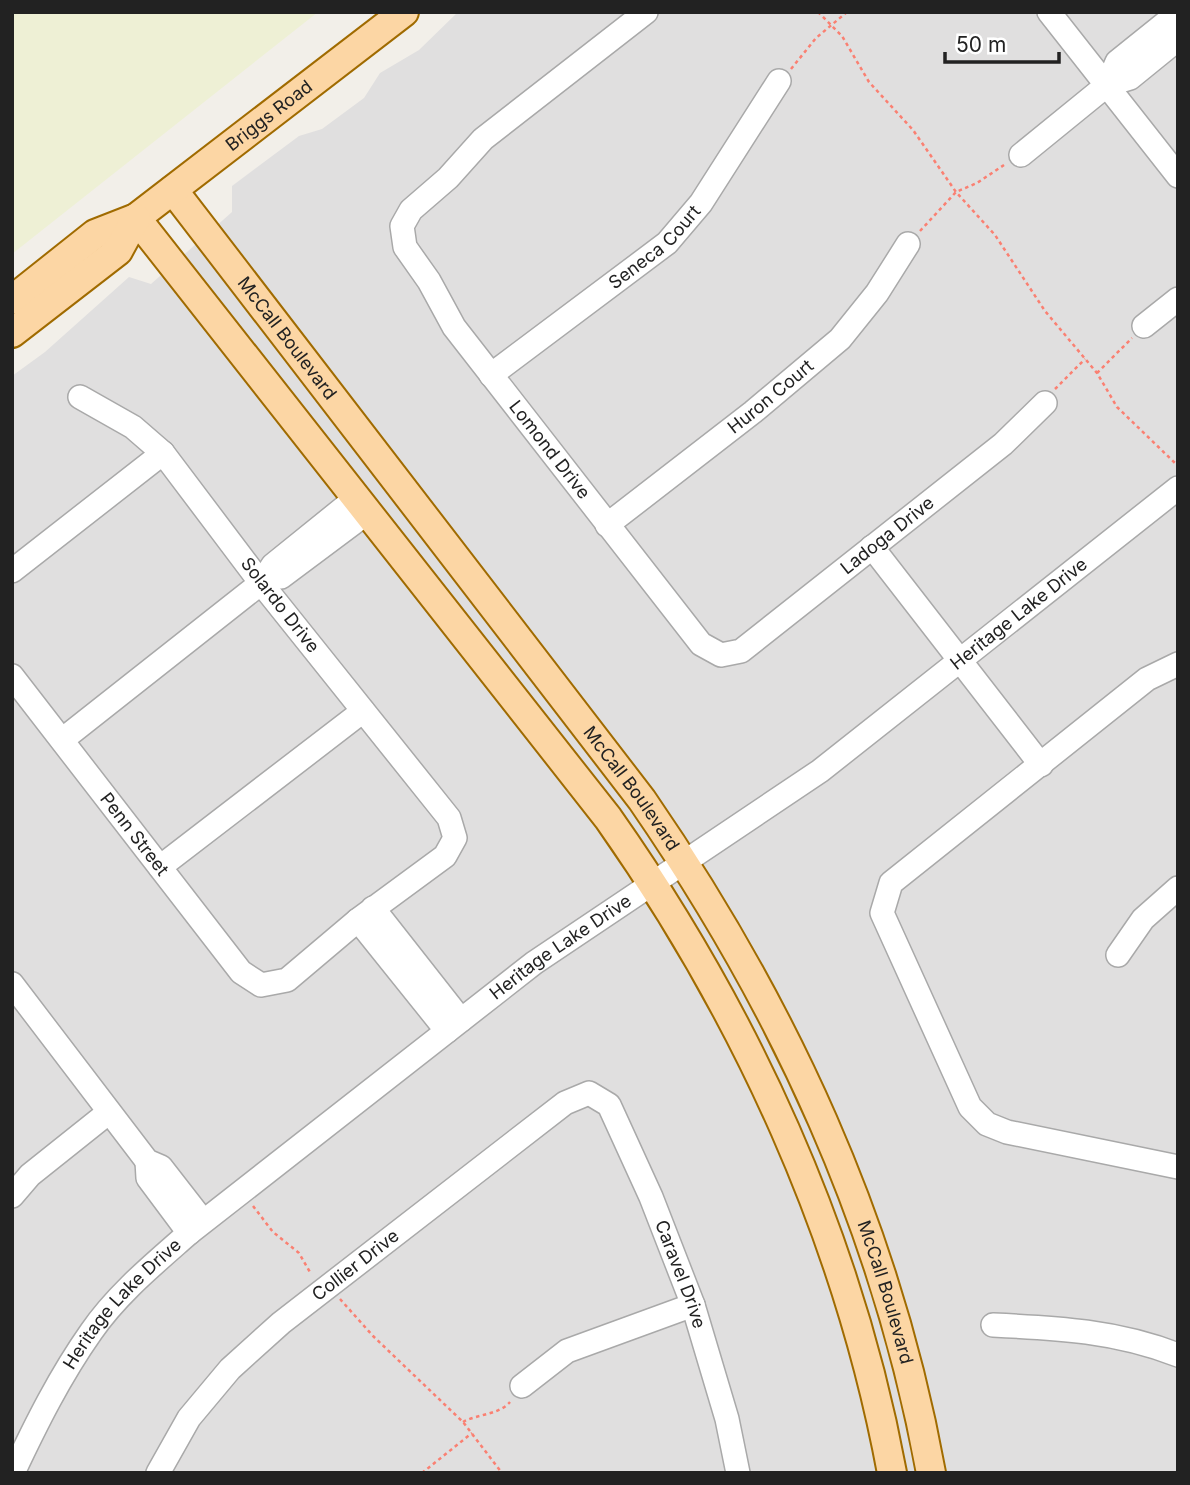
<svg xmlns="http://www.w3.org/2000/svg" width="1190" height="1485" viewBox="0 0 1190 1485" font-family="Inter,sans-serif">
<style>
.residential{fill:#e0dfdf}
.farmland{fill:#eef0d5}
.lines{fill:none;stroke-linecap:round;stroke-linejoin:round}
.minor-casing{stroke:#a9a9a9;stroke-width:26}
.major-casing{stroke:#a06b00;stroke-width:32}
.path{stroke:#fa8072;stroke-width:2.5;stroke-dasharray:3.5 3.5;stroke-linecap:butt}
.minor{stroke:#fff;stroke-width:23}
.major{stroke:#fcd6a4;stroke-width:28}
.labels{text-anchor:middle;stroke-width:5;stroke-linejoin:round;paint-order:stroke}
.street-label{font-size:18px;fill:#222;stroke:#fff}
</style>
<rect width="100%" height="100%" fill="#f2efe9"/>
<!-- residential -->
<path class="residential" d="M458 12H1178V1473H12V376L45 352 129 277 151 284 232 212V186L299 136 322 129 364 98 380 73 419 50Z"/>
<!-- farmland -->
<path class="farmland" d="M12 12H318L12 254Z"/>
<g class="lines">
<!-- minor casing -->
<g class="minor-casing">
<g id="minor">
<path id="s1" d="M646 12 483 139 448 178 411 210 402 226 405 247 429 281 454 327 701 644 721 655 741 651 1003 444 1045 403"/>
<path d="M1049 12 1178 176"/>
<path d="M1107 85 1117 62 1178 13"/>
<path d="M1021 155 1107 85 1130 78 1178 39"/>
<path d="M1144 326 1178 299"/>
<path id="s2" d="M491 375 667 243 701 203 779 81"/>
<path id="s3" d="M607 525 753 412 840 339 877 293 908 244"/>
<path d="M872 547 1041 765"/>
<path d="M12 571 163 453"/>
<path d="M281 577 368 512"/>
<path d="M1178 664 1147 679 891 883 882 913 970 1107 987 1124 1007 1132 1178 1167"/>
<path id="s4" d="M12 676 241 972 261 985 287 980 358 920 445 856 455 838 449 818 261 583 163 453 133 427 80 397"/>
<path d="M62 740 261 583 273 565 356 498"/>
<path d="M160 867 363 711"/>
<path d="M373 908 461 1020"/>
<path d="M358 920 447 1031"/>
<path d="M1118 955 1143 919 1178 888"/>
<path d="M12 984 147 1161 161 1167 203 1221"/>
<path d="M147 1161 148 1178 189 1233"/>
<path d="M12 1196 30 1175 109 1112"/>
<path d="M993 1325C1058 1328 1117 1331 1178 1355"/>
<path d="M522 1386 567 1351 693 1305"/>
<path id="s5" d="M13 1473C36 1424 60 1376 91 1332 117 1294 155 1263 189 1233L534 963 820 771 1178 488"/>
<path id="s6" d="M158 1473 189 1418 230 1369 281 1323 565 1103 589 1093 609 1105 651 1197 693 1305 727 1419 738 1473"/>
</g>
</g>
<!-- major casing -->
<g class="major-casing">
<g id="major">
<path id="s7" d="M173 190 642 800C784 1006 886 1226 931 1473"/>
<path d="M136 218 608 818C746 1014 848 1236 892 1473"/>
<path id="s8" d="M12 300 95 234 136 218 404 12"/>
<path d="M12 333 118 251 136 218"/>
</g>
</g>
<!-- path -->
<g class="path">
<path d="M818 12 842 36 869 82 913 130 956 192 995 235 1045 311 1097 373 1117 407 1176 464"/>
<path d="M791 69 816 38 847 12"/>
<path d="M920 231 956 192 977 183 1004 165"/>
<path d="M1097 373 1132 338"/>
<path d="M1055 389 1085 359"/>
<path d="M253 1206 273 1232 299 1253 311 1274"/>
<path d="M340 1299 373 1336 463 1422 502 1473"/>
<path d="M463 1422C477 1414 499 1415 510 1402"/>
<path d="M422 1473 472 1433"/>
</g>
<!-- minor -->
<use href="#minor" class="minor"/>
<!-- major -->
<use href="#major" class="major"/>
</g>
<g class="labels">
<!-- street labels -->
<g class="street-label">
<text dy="6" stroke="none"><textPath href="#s8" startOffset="318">Briggs Road</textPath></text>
<text dy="6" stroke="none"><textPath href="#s2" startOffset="208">Seneca Court</textPath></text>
<text dy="6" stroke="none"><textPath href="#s7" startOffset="187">McCall Boulevard</textPath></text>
<text dy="6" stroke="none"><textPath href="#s3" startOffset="208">Huron Court</textPath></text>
<text dy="6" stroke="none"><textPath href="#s1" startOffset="597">Lomond Drive</textPath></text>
<text dy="6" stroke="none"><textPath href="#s1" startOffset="1073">Ladoga Drive</textPath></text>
<text transform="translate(280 605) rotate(52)" y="6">Solardo Drive</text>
<text dy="6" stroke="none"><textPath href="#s5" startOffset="1337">Heritage Lake Drive</textPath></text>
<text dy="6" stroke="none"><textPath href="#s7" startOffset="754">McCall Boulevard</textPath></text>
<text dy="6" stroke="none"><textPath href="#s4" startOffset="200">Penn Street</textPath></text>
<text dy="6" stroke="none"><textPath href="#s5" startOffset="770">Heritage Lake Drive</textPath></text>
<text dy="6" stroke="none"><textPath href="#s6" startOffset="290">Collier Drive</textPath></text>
<text dy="6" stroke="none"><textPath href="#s6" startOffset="788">Caravel Drive</textPath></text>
<text dy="6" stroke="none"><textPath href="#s7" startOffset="1321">McCall Boulevard</textPath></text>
<text dy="6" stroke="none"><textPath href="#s5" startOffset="203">Heritage Lake Drive</textPath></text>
</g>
</g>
<!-- border -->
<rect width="1190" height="1485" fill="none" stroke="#222222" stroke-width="28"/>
<!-- scale -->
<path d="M945 52v10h114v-10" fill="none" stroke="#222222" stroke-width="3.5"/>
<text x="956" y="52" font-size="21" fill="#222222" stroke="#ffffff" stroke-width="5" paint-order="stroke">50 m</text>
</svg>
